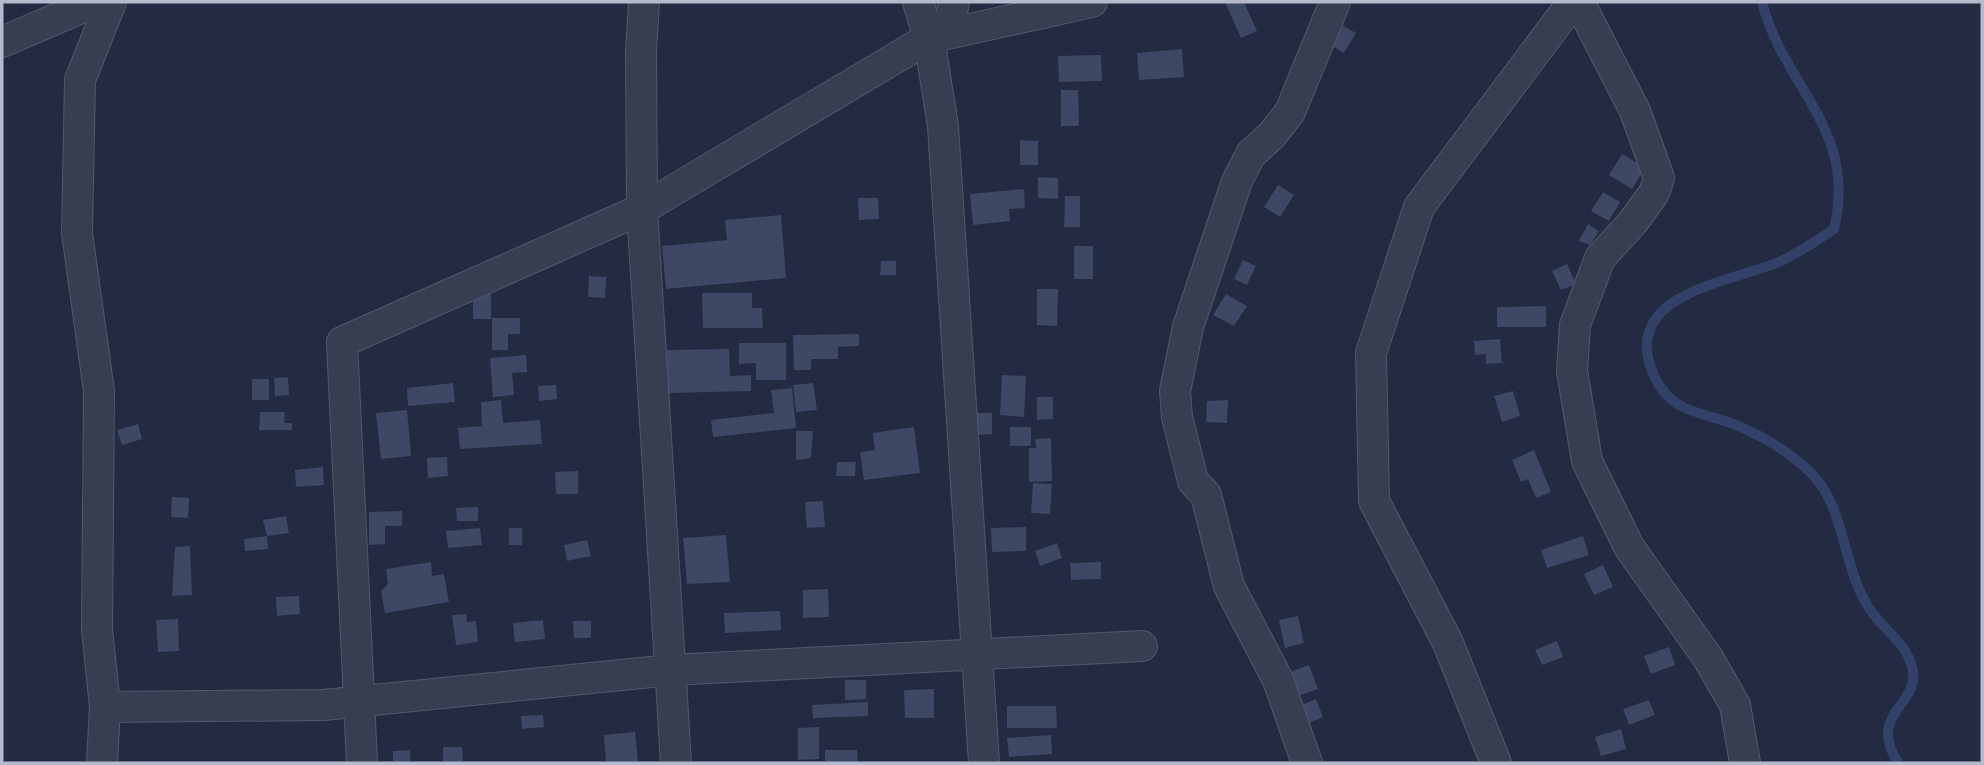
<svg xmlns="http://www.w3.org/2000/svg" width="1984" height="765" viewBox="0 0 1984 765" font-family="Karla,sans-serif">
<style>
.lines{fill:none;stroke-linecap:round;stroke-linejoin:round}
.stream{stroke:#334169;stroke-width:10}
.building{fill:#3e4763}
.minor-casing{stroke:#52596c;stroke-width:32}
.minor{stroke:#373e52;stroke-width:30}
</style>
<rect width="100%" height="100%" fill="#222b42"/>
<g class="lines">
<!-- stream -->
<path class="stream" d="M1762 2C1784 88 1858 129 1834 229 1816 241 1799 253 1779 262 1745 276 1672 288 1653 323 1638 349 1653 386 1676 403 1689 412 1710 416 1725 421 1755 431 1789 451 1811 473 1846 508 1842 567 1869 608 1882 629 1906 642 1912 667 1922 706 1866 711 1898 763"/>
</g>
<!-- building -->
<g class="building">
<path d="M1225 2H1244L1257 31 1241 38Z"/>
<path d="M1342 25 1356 33 1344 53 1330 45Z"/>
<path d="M1182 49 1184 77 1139 80 1137 53Z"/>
<path d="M1101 55 1102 81 1059 82 1058 56Z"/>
<path d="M1061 90H1078L1079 126H1061Z"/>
<path d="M1020 140 1038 141V165H1020Z"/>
<path d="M1622 154 1645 168 1632 189 1609 175Z"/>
<path d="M1038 177 1058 178V199L1038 198Z"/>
<path d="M1278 185 1294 195 1280 217 1264 207Z"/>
<path d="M1024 189 1025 208 1009 209 1010 221 973 225 970 194Z"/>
<path d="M1603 192 1620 202 1609 221 1591 211Z"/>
<path d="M1065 196H1080V227H1064Z"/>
<path d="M858 198H878L879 219 859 220Z"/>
<path d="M781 215 786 278 666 289 662 246 727 240 725 220Z"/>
<path d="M1588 224 1599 231 1590 245 1579 241Z"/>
<rect x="1074" y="246" width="19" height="33"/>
<path d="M1243 260 1256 266 1247 285 1234 279Z"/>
<path d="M881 261H896V275H880Z"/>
<path d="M1567 264 1576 284 1561 290 1552 271Z"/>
<path d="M589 276 606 277 605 298 588 297Z"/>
<path d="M491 281V319H473V288Z"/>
<path d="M1037 289H1058L1057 326 1037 325Z"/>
<path d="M702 293H752V308H762L763 328H703Z"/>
<path d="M1226 294 1247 306 1234 326 1213 315Z"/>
<path d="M1546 306V327H1497V307Z"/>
<path d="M492 318H520V334H508V350H492Z"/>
<path d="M859 334V346L838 347V359H811V370H794L793 335Z"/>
<path d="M1500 339 1502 363 1486 364V354L1475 355 1474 341Z"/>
<path d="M739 343H786V380H756V363L739 364Z"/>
<path d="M729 349 730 376 751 375V391L667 393V350Z"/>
<path d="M526 355 527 372 512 373 514 395 493 397 490 358Z"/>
<path d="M1002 375 1026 376 1024 417 1000 415Z"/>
<path d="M288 377 289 395 275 396 274 378Z"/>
<rect x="252" y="379" width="17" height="21"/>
<path d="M453 383 455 402 408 406 407 388Z"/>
<path d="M813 383 817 410 796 412 793 385Z"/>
<path d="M556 385 557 399 539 401 538 386Z"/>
<path d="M792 388 796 428 713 437 711 420 774 413 771 390Z"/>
<path d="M1513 391 1520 416 1502 422 1494 396Z"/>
<path d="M1037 397H1053V419L1037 420Z"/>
<path d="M501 400 503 423 540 420 542 444 460 449 458 428 482 426 481 402Z"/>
<path d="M1228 400 1227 423 1206 422 1207 401Z"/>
<path d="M407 410 411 456 381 459 376 413Z"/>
<path d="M260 412H285L284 423H292V430H259Z"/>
<path d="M975 413H992V434L975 435Z"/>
<path d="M138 424 142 439 122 445 117 430Z"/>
<path d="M914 427 920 473 864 480 860 452 875 450 873 433Z"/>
<rect x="1010" y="427" width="21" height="19"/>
<path d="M796 431H813L811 458 796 460Z"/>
<path d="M1051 438 1052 481 1029 482V448H1036L1035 439Z"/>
<path d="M1534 450 1551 492 1536 498 1528 479 1521 482 1512 460Z"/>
<path d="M447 457 448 476 428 478 427 458Z"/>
<path d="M837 462H856L855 476H836Z"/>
<path d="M323 467 324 485 296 487 295 470Z"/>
<path d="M578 471V494H556L555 472Z"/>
<path d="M1033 483 1052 484 1050 514 1031 513Z"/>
<path d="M172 497 189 498 188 518 171 517Z"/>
<path d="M823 501 825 527 807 528 805 502Z"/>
<path d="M478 507V521H457L456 508Z"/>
<path d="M402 511V526H385V544L369 545V512Z"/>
<path d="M286 516 289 533 267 536 263 520Z"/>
<path d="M1026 527V551L992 552 991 528Z"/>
<path d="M480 528 482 545 448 548 446 531Z"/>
<rect x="509" y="528" width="13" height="17"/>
<path d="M726 535 730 582 687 584 683 538Z"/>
<path d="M267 536 268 549 245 551 244 539Z"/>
<path d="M1583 536 1589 555 1547 568 1541 550Z"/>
<path d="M587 540 591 556 567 561 564 545Z"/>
<path d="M1057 543 1062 558 1040 566 1035 551Z"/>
<path d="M190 546 192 595 172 596 175 547Z"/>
<path d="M431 562 432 576 444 574 449 602 385 613 381 591 388 584 386 569Z"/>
<path d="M1101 562V579L1071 580 1070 563Z"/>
<path d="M1603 565 1613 587 1594 595 1584 574Z"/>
<path d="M828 589 829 617 803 618V590Z"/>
<path d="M299 596 300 614 277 616 276 597Z"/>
<path d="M780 611 781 630 725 633 724 613Z"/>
<path d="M466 614 467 622 476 621 478 642 456 645 452 615Z"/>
<path d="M1298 616 1304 643 1285 648 1279 620Z"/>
<path d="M178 619 179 651 158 652 156 620Z"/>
<path d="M543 620 545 639 515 642 513 623Z"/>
<path d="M573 621H591V638H574Z"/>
<path d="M1557 641 1563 657 1542 665 1535 650Z"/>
<path d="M1669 647 1675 665 1651 674 1644 656Z"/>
<path d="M1309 665 1318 689 1298 696 1290 672Z"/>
<path d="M845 680H866V699L845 700Z"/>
<path d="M934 689V718H905L904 690Z"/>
<path d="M1316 699 1323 717 1307 724 1300 706Z"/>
<path d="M1649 700 1655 715 1629 725 1623 709Z"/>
<path d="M868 702V716L813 718 812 705Z"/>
<path d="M1007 706H1056L1057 728H1007Z"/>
<path d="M543 715 544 727 522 729 521 716Z"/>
<path d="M819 727V759L798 760V728Z"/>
<path d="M1621 729 1626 749 1601 756 1595 737Z"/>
<path d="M635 732 638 763H606L604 735Z"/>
<path d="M1051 735 1052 754 1009 757 1007 738Z"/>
<path d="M443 747H462L463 763H443Z"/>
<path d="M410 750V763H393V751Z"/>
<path d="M825 750H857L858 763H825Z"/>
</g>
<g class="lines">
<!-- minor casing -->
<g class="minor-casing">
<g id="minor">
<path d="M644 2 641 51 642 209 676 763"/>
<path d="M918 2 929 38 943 126 984 763"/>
<path d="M1579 2 1635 111 1659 178 1654 193 1633 222 1600 258 1575 325 1572 371 1587 461 1629 547 1708 658 1735 705 1745 763"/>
<path d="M929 38 949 27 954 2"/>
<path d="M2 42 95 2"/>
<path d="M105 707 324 705 671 670 1142 646"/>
<path d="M102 763 105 707 97 629 99 391 77 233 80 80 111 2"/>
<path d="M362 763 342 342 642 209 929 38 1092 2"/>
<path d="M1307 763 1278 680 1229 586 1206 495 1193 481 1177 417 1175 391 1188 327 1237 181 1251 154 1271 136 1290 112 1335 2"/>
<path d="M1496 763 1448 643 1374 501 1371 353 1419 207 1573 2"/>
</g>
</g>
<!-- minor -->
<use href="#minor" class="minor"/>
</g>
<!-- border -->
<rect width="1984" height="765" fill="none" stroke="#b4b9cc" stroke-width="7"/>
</svg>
